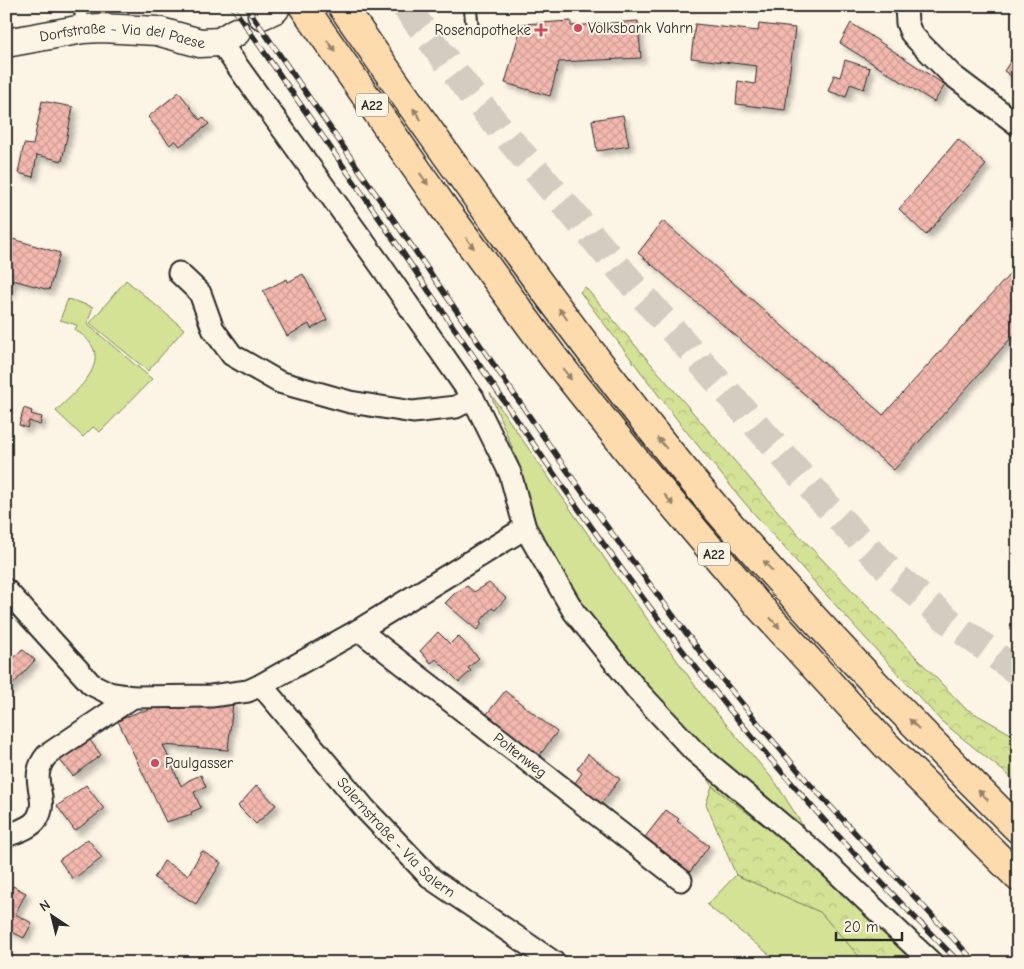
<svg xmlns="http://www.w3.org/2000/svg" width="1024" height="969" viewBox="0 0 1024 969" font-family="'Comic Neue',sans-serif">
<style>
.grass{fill:#d4e295;stroke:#808660}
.forest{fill:url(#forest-crowns);stroke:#808660}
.building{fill:url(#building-cross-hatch);stroke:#2b2b2b;filter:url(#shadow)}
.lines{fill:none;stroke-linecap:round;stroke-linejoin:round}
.primary-tunnel{stroke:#d2cdc0;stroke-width:28;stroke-dasharray:28 14;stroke-linecap:butt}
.lane-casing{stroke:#2b2b2b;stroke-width:15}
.street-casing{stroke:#2b2b2b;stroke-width:25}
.secondary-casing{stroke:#2b2b2b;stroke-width:31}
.highway-casing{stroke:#2b2b2b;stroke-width:31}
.lane{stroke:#fcf5e5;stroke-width:11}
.street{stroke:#fcf5e5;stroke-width:21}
.secondary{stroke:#fcf5e5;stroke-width:28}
.highway{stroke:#fedbac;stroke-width:28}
.rail-casing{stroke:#2b2b2b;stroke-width:5.5}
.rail{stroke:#fcf5e5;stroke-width:4;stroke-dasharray:11;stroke-linecap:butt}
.oneway{fill:#94836c}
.poi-dot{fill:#d1495b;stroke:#fcf5e5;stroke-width:2}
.labels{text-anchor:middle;stroke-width:4;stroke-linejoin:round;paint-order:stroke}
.shield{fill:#fcf5e5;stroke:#6a6863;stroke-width:1}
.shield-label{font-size:14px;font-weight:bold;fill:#2b2b2b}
.poi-label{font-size:15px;fill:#2b2b2b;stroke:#fcf5e5;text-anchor:start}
.street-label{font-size:15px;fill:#2b2b2b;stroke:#fcf5e5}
</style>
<defs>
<pattern id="forest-crowns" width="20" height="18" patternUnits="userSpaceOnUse" patternTransform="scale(1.25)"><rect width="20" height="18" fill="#d4e295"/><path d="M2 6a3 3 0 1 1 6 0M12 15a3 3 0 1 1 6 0" fill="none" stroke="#b6c281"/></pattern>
<pattern id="building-cross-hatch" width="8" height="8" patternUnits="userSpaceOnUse" patternTransform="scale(1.25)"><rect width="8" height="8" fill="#f3b8ae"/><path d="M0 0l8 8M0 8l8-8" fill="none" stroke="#d09e96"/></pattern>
<filter id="shadow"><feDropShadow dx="4.5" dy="4.5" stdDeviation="2.5" flood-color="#0004"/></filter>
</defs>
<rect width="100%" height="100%" fill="#fcf5e5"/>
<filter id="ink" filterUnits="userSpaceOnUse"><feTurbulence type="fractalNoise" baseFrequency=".02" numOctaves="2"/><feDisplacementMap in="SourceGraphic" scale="10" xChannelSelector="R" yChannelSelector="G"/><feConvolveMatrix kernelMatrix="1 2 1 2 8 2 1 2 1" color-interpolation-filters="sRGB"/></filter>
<g filter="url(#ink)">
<!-- grass -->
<g class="grass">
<path d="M126 280 184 329 148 371 90 323Z"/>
<path d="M68 299 93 307 87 324 152 379 100 432 93 427 83 437 56 411C79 388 120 357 75 330L77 325 60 320Z"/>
<path d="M490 393 628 592 704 698 776 783 838 882 712 786 694 751 638 691 525 528 520 467Z"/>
<path d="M736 875 820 912 865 963H780L707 905Z"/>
</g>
<!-- forest -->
<g class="forest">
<path d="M585 287 794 530 965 708 1018 738V783L941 721 819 587 743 501 682 426 580 292Z"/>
<path d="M712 786 838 882 923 963H865L820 912 736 875 706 804Z"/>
</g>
<!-- building -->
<g class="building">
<path d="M571 21V26L638 21 641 58 559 62 550 96 505 83 522 24Z"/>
<path d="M851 23 945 85 934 102 840 43Z"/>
<path d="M695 24 758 31 759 24 795 28 785 110 736 104 738 81 755 84 757 66 691 58Z"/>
<path d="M1018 50V81L1004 71Z"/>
<path d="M845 60 870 68 864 89 850 84 846 97 828 91 834 75 840 77Z"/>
<path d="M179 92 200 120 203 117 209 124 180 146 175 140 170 145 148 117Z"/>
<path d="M42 101 73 107 62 161 37 155 33 177 18 173 24 144 33 145Z"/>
<path d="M623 115 629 146 597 151 592 120Z"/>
<path d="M958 139 986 165 926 235 899 209Z"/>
<path d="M663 221 883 415 1018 265V330L894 470 638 253Z"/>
<path d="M6 237 60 253 49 290 6 278Z"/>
<path d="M303 274 327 320 311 329 309 324 287 336 263 291 287 279 288 282Z"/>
<path d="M6 278 13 280 9 294H6Z"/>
<path d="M24 408 32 411 31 414 42 417 40 425 29 421 27 428 19 425Z"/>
<path d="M489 583 506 598 495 610 492 608 480 622 482 624 477 630 445 603 455 593 467 586 474 592Z"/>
<path d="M438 632 450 644 458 636 479 658 468 668 471 671 459 682 436 659 431 663 420 651Z"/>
<path d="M22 649 35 660 6 692V667Z"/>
<path d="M505 691 557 732 539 756 486 715Z"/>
<path d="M233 702 228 750 163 745 181 786 189 780 201 775 206 787 194 792 201 808 191 812 192 814 166 822 118 721 140 711H148V707Z"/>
<path d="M87 736 101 755 73 776 58 758Z"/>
<path d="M588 754 620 779 600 805 574 784 582 773 577 769Z"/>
<path d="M86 785 104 809 75 831 57 806Z"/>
<path d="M257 785 276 805 256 824 238 806Z"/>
<path d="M666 810 679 819 677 821 709 846 690 872 645 837Z"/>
<path d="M88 839 102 858 73 879 59 860Z"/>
<path d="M202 851 221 863 196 904 154 878 164 861 188 875Z"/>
<path d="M13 886 26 893 15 914 32 923 24 938 6 929V898Z"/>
</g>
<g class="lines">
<!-- primary-tunnel -->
<path class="primary-tunnel" d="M405 6 475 99 641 294 830 509 892 573 949 621 1018 672"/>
<!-- lane casing -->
<g class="lane-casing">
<g id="lane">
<path d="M80 6 83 29"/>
<path d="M470 6 472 25"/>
</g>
</g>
<!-- street casing -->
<g class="street-casing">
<g id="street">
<path d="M906 6 907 23 911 33 919 42 952 75 1018 125"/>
<path d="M220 42 379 263 473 398 510 473 525 528 574 612 638 691 694 751 817 854 932 963"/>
<path d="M179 273 200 293 213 329 232 355 279 382 350 402 413 412 456 407 473 398"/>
<path d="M6 590 91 684 109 693 133 697 211 696 248 691 261 685 359 630 525 528"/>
<path id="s1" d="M359 630 681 880"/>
<path id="s2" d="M261 685 366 810 432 879 555 963"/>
<path d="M6 836C16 832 31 828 37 819 51 798 26 779 47 755L133 697"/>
</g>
</g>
<!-- secondary casing -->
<g class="secondary-casing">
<g id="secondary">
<path d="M262 15 275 9"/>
<path id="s3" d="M6 43 83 29 101 28 157 31 200 43 220 42 236 32"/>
</g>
</g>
<!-- highway casing -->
<g class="highway-casing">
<g id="highway">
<path d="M303 6 441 204 554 358 637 462 757 604 886 745 1018 877"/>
<path d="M342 6C444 153 547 299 659 439 769 577 893 704 1018 829"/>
</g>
</g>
<!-- lane -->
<use href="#lane" class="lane"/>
<!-- street -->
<use href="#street" class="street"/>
<!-- secondary -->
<use href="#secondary" class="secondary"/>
<!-- highway -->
<use href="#highway" class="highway"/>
<!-- rail casing -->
<g class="rail-casing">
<g id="rail">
<path d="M232 6C298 101 364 195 428 290 515 416 599 544 694 665 776 770 865 869 960 963"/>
<path d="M246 6 561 462 608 528 704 657 758 723 807 781 976 963"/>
</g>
</g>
<!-- rail -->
<use href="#rail" class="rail"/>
</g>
<!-- one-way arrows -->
<defs><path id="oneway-solid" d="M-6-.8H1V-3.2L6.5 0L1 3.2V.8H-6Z" transform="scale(1.25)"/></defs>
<g class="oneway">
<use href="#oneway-solid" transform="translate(331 46) rotate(55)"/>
<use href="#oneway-solid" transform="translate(417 114) rotate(-125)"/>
<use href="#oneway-solid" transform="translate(424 179) rotate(55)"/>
<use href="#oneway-solid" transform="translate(470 243) rotate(54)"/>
<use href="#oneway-solid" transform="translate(563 314) rotate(-127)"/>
<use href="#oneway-solid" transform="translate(567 374) rotate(52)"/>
<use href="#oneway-solid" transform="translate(662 443) rotate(-129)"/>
<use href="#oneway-solid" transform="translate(669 500) rotate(50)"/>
<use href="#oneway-solid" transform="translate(768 566) rotate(-131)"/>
<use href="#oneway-solid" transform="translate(775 623) rotate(47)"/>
<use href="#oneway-solid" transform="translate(914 724) rotate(-134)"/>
<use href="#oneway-solid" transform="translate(983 795) rotate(-135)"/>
</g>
</g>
<!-- markers -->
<g class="poi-dot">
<circle cx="578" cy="28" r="5"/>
<path d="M538.5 22.5h5v5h5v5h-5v5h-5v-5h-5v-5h5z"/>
<circle cx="155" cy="763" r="5"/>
</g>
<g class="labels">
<!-- shield labels -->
<g class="shield">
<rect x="356" y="93.5" width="32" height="23" rx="4"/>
<rect x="698" y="542.5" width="32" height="23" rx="4"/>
</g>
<g class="shield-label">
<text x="372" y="110">A22</text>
<text x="714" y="559">A22</text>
</g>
<!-- poi labels -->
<g class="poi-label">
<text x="588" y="33">Volksbank Vahrn</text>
<text x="531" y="35" text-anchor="end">Rosenapotheke</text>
<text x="165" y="768">Paulgasser</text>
</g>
<!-- street labels -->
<g class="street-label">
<text dy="5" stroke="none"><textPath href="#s3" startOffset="118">Dorfstraße - Via del Paese</textPath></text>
<text dy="5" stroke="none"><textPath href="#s1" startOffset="204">Poltenweg</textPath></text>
<text dy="5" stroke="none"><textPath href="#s2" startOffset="204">Salernstraße - Via Salern</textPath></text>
</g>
</g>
<!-- margin -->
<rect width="1024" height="969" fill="none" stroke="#fcf5e5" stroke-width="25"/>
<rect x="12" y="12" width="999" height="944" fill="none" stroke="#2b2b2b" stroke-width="2" filter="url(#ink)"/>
<!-- north arrow -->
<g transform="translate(52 916) rotate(325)" stroke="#fcf5e5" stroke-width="4" paint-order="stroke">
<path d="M0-4L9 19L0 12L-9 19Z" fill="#2b2b2b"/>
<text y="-8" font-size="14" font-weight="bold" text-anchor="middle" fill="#2b2b2b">N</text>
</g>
<!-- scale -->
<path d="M836 932v8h66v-8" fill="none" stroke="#2b2b2b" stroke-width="2.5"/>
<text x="844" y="932" font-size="15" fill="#2b2b2b" stroke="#fcf5e5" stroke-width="4" paint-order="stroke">20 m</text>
</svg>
